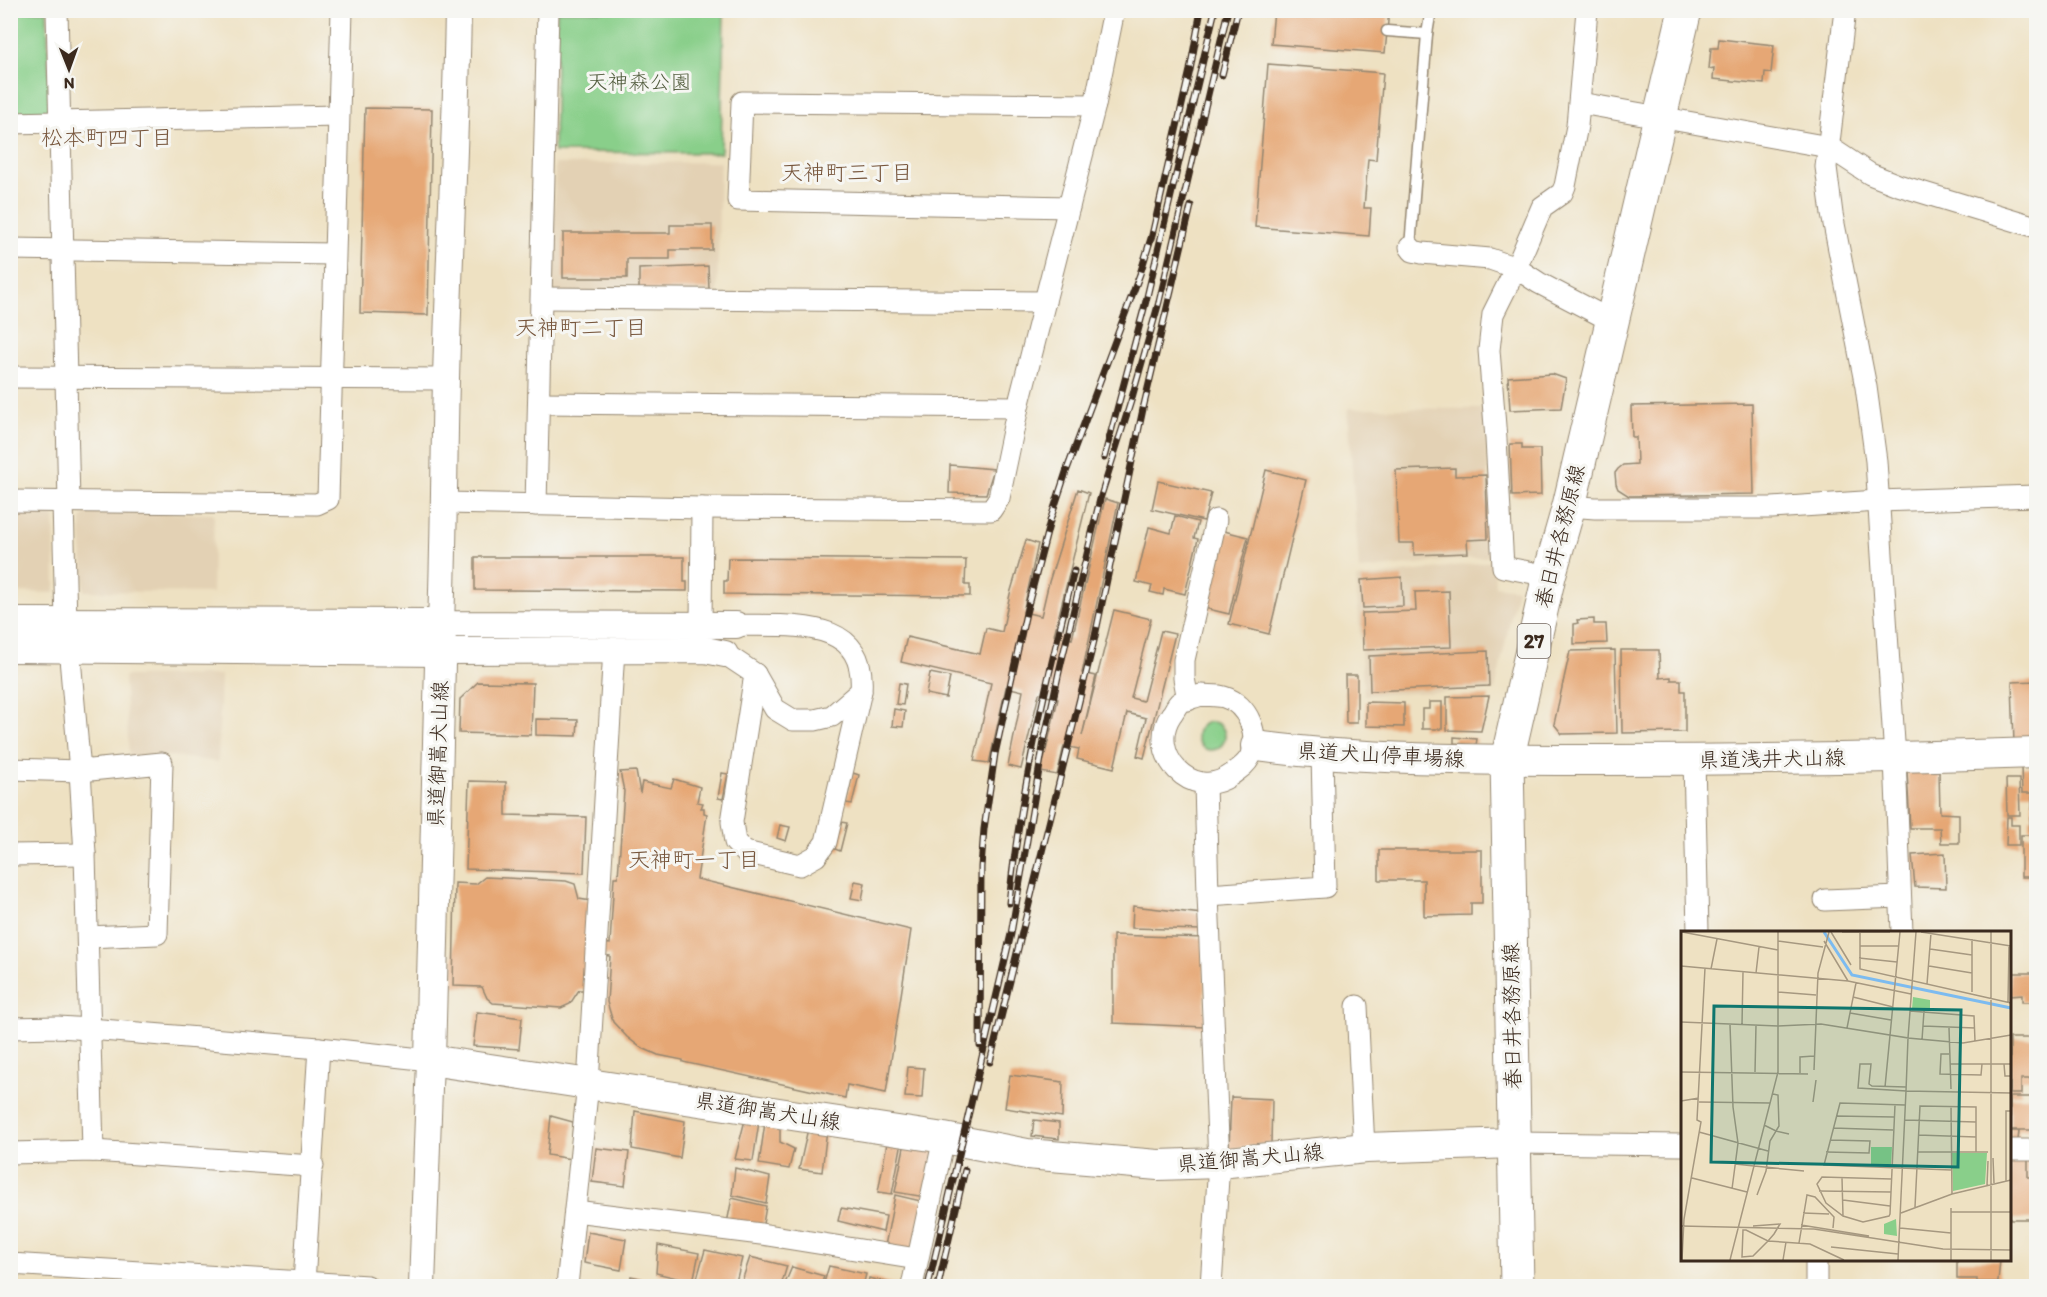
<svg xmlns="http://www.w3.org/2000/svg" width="2047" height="1297" viewBox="0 0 2047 1297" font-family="Itim,'Klee One',sans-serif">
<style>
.built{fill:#e3d1b4}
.green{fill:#89cf8a;stroke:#627c54;stroke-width:1.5}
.building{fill:#e6a775}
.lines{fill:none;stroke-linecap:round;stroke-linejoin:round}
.service-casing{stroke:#948670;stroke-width:13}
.minor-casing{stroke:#948670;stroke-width:23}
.tertiary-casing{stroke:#948670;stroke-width:28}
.secondary-casing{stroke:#948670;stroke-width:32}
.primary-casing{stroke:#948670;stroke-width:35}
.service{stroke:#fff;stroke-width:10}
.minor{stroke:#fff;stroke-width:21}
.tertiary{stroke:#fff;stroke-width:26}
.secondary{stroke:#fff;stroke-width:30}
.primary{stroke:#fff;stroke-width:33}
.rail-casing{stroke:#3b2a1e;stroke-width:7}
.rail{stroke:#f6f6f2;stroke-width:4.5;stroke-dasharray:14;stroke-linecap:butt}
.labels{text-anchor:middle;stroke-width:6;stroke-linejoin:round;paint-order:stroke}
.shield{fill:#f6f6f2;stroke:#73675e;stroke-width:1.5}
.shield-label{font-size:20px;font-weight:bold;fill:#3b2a1e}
.park-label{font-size:21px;fill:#525c3e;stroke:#f6f6f2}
.street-label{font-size:21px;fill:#3b2a1e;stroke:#f6f6f2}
.neighbourhood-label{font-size:22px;fill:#77563c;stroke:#f6f6f2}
.inset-river{fill:none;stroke:#7cbbf0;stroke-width:3}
.inset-road{fill:none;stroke:#a69880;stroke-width:1.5}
.view{fill:#0f766e;fill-opacity:0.15;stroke:#0f766e;stroke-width:3}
.inset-edge{fill:none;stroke:#3b2a1e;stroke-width:3}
</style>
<rect width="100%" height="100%" fill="#f6f6f2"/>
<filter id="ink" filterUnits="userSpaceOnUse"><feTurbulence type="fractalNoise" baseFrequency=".0167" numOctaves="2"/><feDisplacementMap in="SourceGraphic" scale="12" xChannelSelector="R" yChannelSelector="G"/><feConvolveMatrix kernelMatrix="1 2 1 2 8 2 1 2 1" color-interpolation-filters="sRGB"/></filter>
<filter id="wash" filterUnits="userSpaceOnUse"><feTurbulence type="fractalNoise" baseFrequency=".008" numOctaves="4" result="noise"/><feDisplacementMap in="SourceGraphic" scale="24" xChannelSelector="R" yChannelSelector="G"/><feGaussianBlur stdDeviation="1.35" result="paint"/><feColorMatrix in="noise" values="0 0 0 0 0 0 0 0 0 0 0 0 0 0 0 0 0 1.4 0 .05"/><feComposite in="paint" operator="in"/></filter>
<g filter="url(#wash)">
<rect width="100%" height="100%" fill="#eee1c2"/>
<!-- built -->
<g class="built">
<path d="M720 162 717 296 552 297 555 164Z"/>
<path d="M1348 408 1485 409 1491 556 1359 570Z"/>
<path d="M11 510 43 511 54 517 55 593 11 592Z"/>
<path d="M87 512 214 514 212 593 84 591 81 520Z"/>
<path d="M1494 561 1495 586 1517 589 1495 690 1364 695 1356 579Z"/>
<path d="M221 675 218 762 173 756 129 757 124 676Z"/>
</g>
<!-- green -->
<g class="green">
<path d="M10 11H47L50 114H11Z"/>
<path d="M557 11H724L721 153 554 152Z"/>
<circle cx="1211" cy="736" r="14"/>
</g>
<g id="blocks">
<!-- building -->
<g class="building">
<path d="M1274 10H1389L1385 53 1271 44Z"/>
<path d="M1719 39 1774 45 1771 73 1765 72 1764 84 1713 79 1714 68 1709 69 1711 48H1718Z"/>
<path d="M1268 64 1383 73 1376 160 1368 159 1364 208H1371L1369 236 1255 227Z"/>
<path d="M365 108 432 109 428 315 360 313Z"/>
<path d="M670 225H712V250H670V259H627V278H563V233H670Z"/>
<path d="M708 266 709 289 639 290V269Z"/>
<path d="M1552 374 1566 379 1561 408 1510 410 1508 377Z"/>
<path d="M1752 404 1754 494 1629 496 1618 489 1616 484 1615 473 1618 469 1623 465 1637 464 1636 437H1632L1631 406Z"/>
<path d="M1510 444H1522V449H1540L1541 495 1512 496Z"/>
<path d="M950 465 994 469 986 494 949 493Z"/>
<path d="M1455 468V476L1486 475 1488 539 1467 540 1468 553 1414 555V543H1399L1396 470Z"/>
<path d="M1266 470 1306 480 1269 634 1229 624Z"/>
<path d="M1158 481 1211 493 1204 521 1152 509Z"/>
<path d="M1078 489 1089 493 1054 635 1072 639 1105 499 1118 503 1082 673 1096 676 1082 736 1114 610 1151 619 1131 698 1143 701 1161 631 1175 634 1144 758 1137 756 1146 718 1127 713 1114 768 1077 759 1079 749 1064 746 1057 775 1041 772 1058 699 1039 694 1021 769 1008 766 1023 691 1006 687 989 763 974 761 991 683 901 662 907 637 980 654 986 628 1002 632 1010 594 1026 540 1038 544 1023 612 1041 616 1049 582Z"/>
<path d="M1175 516 1198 522 1194 538 1198 539 1185 594 1164 589 1163 595 1150 592 1152 586 1136 582 1149 527 1171 533Z"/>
<path d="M1224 531 1248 537 1229 614 1204 608Z"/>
<path d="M475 557H684V582H687V591L475 590Z"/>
<path d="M728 558 966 560 965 585H970V596L724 594V581H727Z"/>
<path d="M1402 577 1403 606 1363 608 1361 580Z"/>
<path d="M1449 591 1451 647 1363 650 1362 613 1416 611 1415 592Z"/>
<path d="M1594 619V624H1606L1607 643 1574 644V624L1578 623 1577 620Z"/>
<path d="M1615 650 1617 733 1562 734 1554 724 1570 651Z"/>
<path d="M1621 650H1659L1660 678 1671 677V680H1681V691H1685V732L1622 733Z"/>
<path d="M1488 651 1489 686 1370 691 1369 656Z"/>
<path d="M930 673 950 677 946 698 926 694Z"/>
<path d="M1345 675H1357V723H1346Z"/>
<path d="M2036 681V744H2014L2012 682Z"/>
<path d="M478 682 533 683 531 735 459 733 460 699Z"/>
<path d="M899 683 906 684 903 705 896 704Z"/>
<path d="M1489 696 1481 731 1447 730V697Z"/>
<path d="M1366 702 1404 703V727L1366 726Z"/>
<path d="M1429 702H1442V729H1422V709H1429Z"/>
<path d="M894 709 905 711 903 727 892 726Z"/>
<path d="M536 719 578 720 577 736 536 735Z"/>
<path d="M1454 737 1477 739 1476 745 1454 743Z"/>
<path d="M2021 767H2033L2034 793H2022Z"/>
<path d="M636 771 640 793 642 782 671 788 674 779 700 787 697 802 703 803 701 808H704V813L707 814 697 879 911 930 886 1093 847 1085 845 1098 683 1062V1060L658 1055 640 1047 627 1037 613 1022 607 1002 610 956 592 954 590 990H579L570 1004 561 1008 493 1003 487 998 482 987 453 986 455 883 476 884 485 877 566 881 575 884 579 899 591 901 593 942 610 944 614 877H618L624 791 620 772Z"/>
<path d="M1907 771H1939L1940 813 1959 814V843H1941L1940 828H1910Z"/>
<path d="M722 773 728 774 723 799 718 798Z"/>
<path d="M853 773 859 775 852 804 846 803Z"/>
<path d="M2006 779H2019L2020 815H2007Z"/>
<path d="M469 781 506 782V815L586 817 584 873 466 869Z"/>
<rect x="2032" y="797" width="4" height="18"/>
<path d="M2007 817H2011V825H2019V845H2006Z"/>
<rect x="2030" y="818" width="6" height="12"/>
<path d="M841 822 847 823 840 851 835 849Z"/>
<path d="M780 825 790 827 786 841 777 838Z"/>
<rect x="2021" y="835" width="15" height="42"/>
<path d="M1379 850H1482V903H1471V915L1424 916V880H1379Z"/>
<path d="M1945 853 1946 888 1915 887 1912 855Z"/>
<path d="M855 881 865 883 862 900 851 898Z"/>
<path d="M1133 906 1202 914V930L1132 928Z"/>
<path d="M1113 935 1204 938 1205 1027 1113 1023Z"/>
<path d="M2010 973H2036V995H2032V1002H2022V995L2010 996Z"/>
<path d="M477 1012 522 1018 519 1049 473 1046Z"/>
<path d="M2010 1038H2036V1079H2021V1094H2010Z"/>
<path d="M908 1067 924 1068 922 1098 905 1097Z"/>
<path d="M1010 1075 1063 1082 1062 1117 1005 1108Z"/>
<path d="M1231 1097 1272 1099 1271 1143 1229 1149Z"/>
<rect x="2010" y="1097" width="26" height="33"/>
<path d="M635 1111 685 1121 680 1158 632 1149Z"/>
<path d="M551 1116 573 1122 571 1159 547 1155Z"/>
<path d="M746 1116 759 1122 753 1161 735 1159Z"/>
<path d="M1034 1120 1059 1123V1139L1032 1136Z"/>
<path d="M765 1123 780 1127V1142L794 1149 789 1169 759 1164Z"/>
<path d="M809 1124 827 1129 822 1172 799 1169Z"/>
<path d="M2010 1131H2019L2018 1140H2010Z"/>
<path d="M905 1142 935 1149 925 1197 895 1192Z"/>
<path d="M887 1143 901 1147 892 1194 878 1192Z"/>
<path d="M596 1148 629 1152 625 1186 592 1182Z"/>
<path d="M2010 1158H2028V1177H2036V1219H2010Z"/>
<path d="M735 1168 770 1177 766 1203 732 1195Z"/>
<path d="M895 1195 925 1202 914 1251 885 1246Z"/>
<path d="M732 1198 766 1206 762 1230 727 1223Z"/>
<path d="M841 1208 886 1216 883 1232 838 1221Z"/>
<path d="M588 1232 626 1239 621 1270 584 1263Z"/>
<path d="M658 1245 699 1253 693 1282 656 1273Z"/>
<path d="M705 1250 742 1258 735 1286H715L696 1282Z"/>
<path d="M750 1257 787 1266 781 1286H764L742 1281Z"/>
<path d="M1957 1260H2000L1998 1282H1977V1279H1957Z"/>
<path d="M829 1266 866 1274 863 1286H823Z"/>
<path d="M792 1267 824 1276 821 1286H784Z"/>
<path d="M631 1276 653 1281 652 1286H629Z"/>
<path d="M869 1278 902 1286H867Z"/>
</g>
</g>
</g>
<g filter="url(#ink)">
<use href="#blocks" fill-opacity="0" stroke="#948670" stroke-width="1.5"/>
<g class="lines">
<!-- service casing -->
<g class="service-casing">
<g id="service">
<path d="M1387 31 1427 34"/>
<path d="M1410 247 1427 34 1431 10"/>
</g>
</g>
<!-- minor casing -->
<g class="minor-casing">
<g id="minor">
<path d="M57 10 69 502"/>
<path d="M1845 10 1826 167 1832 214 1866 387 1876 461 1895 758 1902 932"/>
<path d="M1580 103 1829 147 1870 174 1898 185 2036 227"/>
<path d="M10 123 338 116"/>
<path d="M1069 207 738 200 742 102 1095 105"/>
<path d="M1410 247 1413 251 1422 253 1490 259 1516 268 1542 207 1562 193 1565 186 1577 126 1587 10"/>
<path d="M10 249 334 254"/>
<path d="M542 298 1045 302"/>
<path d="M10 377 446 379"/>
<path d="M539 403 1018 407"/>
<path d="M10 501 317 504 328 499 342 10"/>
<path d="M63 502 66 623"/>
<path d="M446 503 702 508 991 510 999 498 1018 407 1095 105 1114 10"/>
<path d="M536 505 548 10"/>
<path d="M1569 506 1595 508H1772L1878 501 2036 496"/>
<path d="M1549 576 1503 567 1496 439 1489 350 1493 314 1516 268 1539 283 1612 321"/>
<path d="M701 625 702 508"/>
<path d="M69 647 80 771 85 854 93 1151"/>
<path d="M725 654 755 674 732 822 735 842 745 852 800 865 816 856 826 842 861 691C867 615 788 627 736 625"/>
<path d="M755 674 775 709 793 720H815L832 716 861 691"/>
<path d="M1201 695C1208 696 1217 695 1224 697 1248 704 1261 736 1250 757 1246 765 1239 769 1231 775 1192 803 1146 753 1171 715 1174 712 1176 706 1179 703 1184 699 1194 698 1201 695Z"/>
<path d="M1188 700 1184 678V660L1216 520"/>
<path d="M1694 760 1698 932"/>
<path d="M10 769 80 771 162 763 157 934 88 937"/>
<path d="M1205 784 1208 895 1219 1163 1211 1286"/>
<path d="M10 855 85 854"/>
<path d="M1208 895 1325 887 1322 754"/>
<path d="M1825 900 1900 897"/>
<path d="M1357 1006 1364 1148"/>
<path d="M10 1028 58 1027 90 1029 319 1048 430 1060"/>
<path d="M1514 1143 1682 1145"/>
<path d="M2010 1150H2036"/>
<path d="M10 1153 93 1151 313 1166"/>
<path d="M575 1211 761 1234 917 1259"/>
<path d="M1816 1260V1286"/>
<path d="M10 1264 367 1286"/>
<path d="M304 1283 319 1048"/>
<path d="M567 1286 588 1084 614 649"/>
<path d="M912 1286 944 1138"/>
</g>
</g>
<!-- tertiary casing -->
<g class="tertiary-casing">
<g id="tertiary">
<path d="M458 10C456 133 449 256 446 379 444 461 444 542 441 624L736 625"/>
<path d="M441 651 705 650 725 654"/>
<path d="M422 1286 430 1060"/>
</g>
</g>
<!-- secondary casing -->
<g class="secondary-casing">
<g id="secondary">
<path d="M10 623 441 624 430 1060 944 1138 1027 1154 1158 1165 1219 1163 1366 1148 1514 1143"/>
<path d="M10 647 441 651"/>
<path d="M1256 746C1370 761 1486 760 1600 760 1746 760 1891 758 2036 753"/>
</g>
</g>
<!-- primary casing -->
<g class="primary-casing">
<path id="primary" d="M1517 1286 1507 760 1549 576 1569 506 1685 10"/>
</g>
<!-- service -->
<use href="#service" class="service"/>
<!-- minor -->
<use href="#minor" class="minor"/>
<!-- tertiary -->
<use href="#tertiary" class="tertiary"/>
<!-- secondary -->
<use href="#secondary" class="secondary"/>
<!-- primary -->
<use href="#primary" class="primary"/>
<!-- rail casing -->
<g class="rail-casing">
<g id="rail">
<path d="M1222 75 1238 10"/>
<path d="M1104 458 1146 301 1215 10"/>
<path d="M1009 903C1020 790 1047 680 1074 571"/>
<path d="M980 1046 981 867 984 829 995 754 1026 613 1050 521 1066 472 1140 274 1152 235 1190 70 1201 10"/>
<path d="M990 1062 1094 641 1143 409 1191 206"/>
<path d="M928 1286 1011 934 1044 741 1059 672 1100 499 1131 401 1159 302 1228 10"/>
<path d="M938 1286 965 1170"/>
</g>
</g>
<!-- rail -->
<use href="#rail" class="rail"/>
</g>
</g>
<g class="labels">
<!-- shield labels -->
<rect class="shield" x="1517.5" y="624" width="33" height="34" rx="4.5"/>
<g class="shield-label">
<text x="1534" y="648">27</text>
</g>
<!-- park labels -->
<g class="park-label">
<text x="639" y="89">天神森公園</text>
</g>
<!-- street labels -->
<g class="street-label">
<text transform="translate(1560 536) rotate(-76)" y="7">春日井各務原線</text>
<text transform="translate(438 754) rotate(-88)" y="7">県道御嵩犬山線</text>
<text transform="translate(1381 755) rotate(3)" y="7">県道犬山停車場線</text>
<text transform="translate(1772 759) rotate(-1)" y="7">県道浅井犬山線</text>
<text transform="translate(1512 1016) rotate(-91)" y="7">春日井各務原線</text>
<text transform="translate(768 1111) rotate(9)" y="7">県道御嵩犬山線</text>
<text transform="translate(1250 1158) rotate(-5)" y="7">県道御嵩犬山線</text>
</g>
<!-- neighbourhood labels -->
<g class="neighbourhood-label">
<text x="107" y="145">松本町四丁目</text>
<text x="847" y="180">天神町三丁目</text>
<text x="581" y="335">天神町二丁目</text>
<text x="694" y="867">天神町一丁目</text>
</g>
</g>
<!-- overview -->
<g transform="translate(1681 931)">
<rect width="330" height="330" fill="#eee1c2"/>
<path d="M232 66 249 69V80L231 78ZM190 216H211L210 235H190ZM271 222H306L304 253 272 260ZM215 288 216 305 203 303V293Z" fill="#89cf8a"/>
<path class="inset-river" d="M143 1 171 44 330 77"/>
<path class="inset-road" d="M1 1 97 19M150 1 170 34M161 1H209M235 1 227 107 282 112 330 104M240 1 330 15M310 1V329M179 2V38L330 72M291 8V61M97 10 142 16M143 10 167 50M179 15H218M249 18 291 24M178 27 216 31M0 35 167 50 230 63M248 35 291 42M30 38 36 8M75 42 78 16M246 53 250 2M97 61 135 64M172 66 212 76M327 71 328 14M229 80 293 85 294 110M169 82 210 89M0 91 97 95M49 94 52 176 57 212 51 258M61 94 62 41M97 95 140 93 227 107 225 160 330 162M242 95 294 97M166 97 175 52M268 97 270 158M241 109 243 80M268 123H260L259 143 300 144 301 133M269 133H330M323 133 324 145H330M133 139 137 42 148 1M0 141 127 143M74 141 75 94M119 142V126L133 125M204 156 219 1M0 170 18 167M18 171 89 172M132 171 135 149M224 174 159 172 143 234 270 239M270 175 271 263M155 185 213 186M224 189 295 191M83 194 95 200 98 195 97 164 92 163M152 197 212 199M18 201 87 220M237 204 295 206M145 221 188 222 189 210 149 209M237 221H307M312 227 313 252M54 233 73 235M73 235 123 240M11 247 66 261M161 247 162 285M210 248 141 246 136 253 145 272 162 285 182 291 208 285 209 283 214 174M325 250V180H330M306 254 307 230M138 260 210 261M76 264 85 240 89 210 95 200 108 203M162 269 209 275M234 276 239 175 295 176V221M270 281H330M122 282 148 283M220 282 271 263 330 249M120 294 188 305M0 295 133 298 262 318 330 319M72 295 99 293 93 303 87 310 72 325 61 326 62 299H65L87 310 129 313 163 329M219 297 270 302M118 312 126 264 134 266 153 286 152 297M150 316 217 323M1 329 3 288 20 191 16 189 24 37M49 329 97 141V1M102 329 105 311M217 329 225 160 177 157 179 133H190L188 153 191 155 225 156M270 329V277"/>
<path class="view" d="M33 75 280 79 277 236 30 231Z"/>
<rect width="330" height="330" class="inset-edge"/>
</g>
<!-- margin -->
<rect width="2047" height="1297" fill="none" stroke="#f6f6f2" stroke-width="36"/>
<!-- north arrow -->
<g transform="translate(69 69) rotate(179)" stroke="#f6f6f2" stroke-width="4.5" paint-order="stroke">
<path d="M0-4.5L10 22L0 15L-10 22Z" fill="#3b2a1e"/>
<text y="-9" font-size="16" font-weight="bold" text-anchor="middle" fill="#3b2a1e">N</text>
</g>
</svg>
